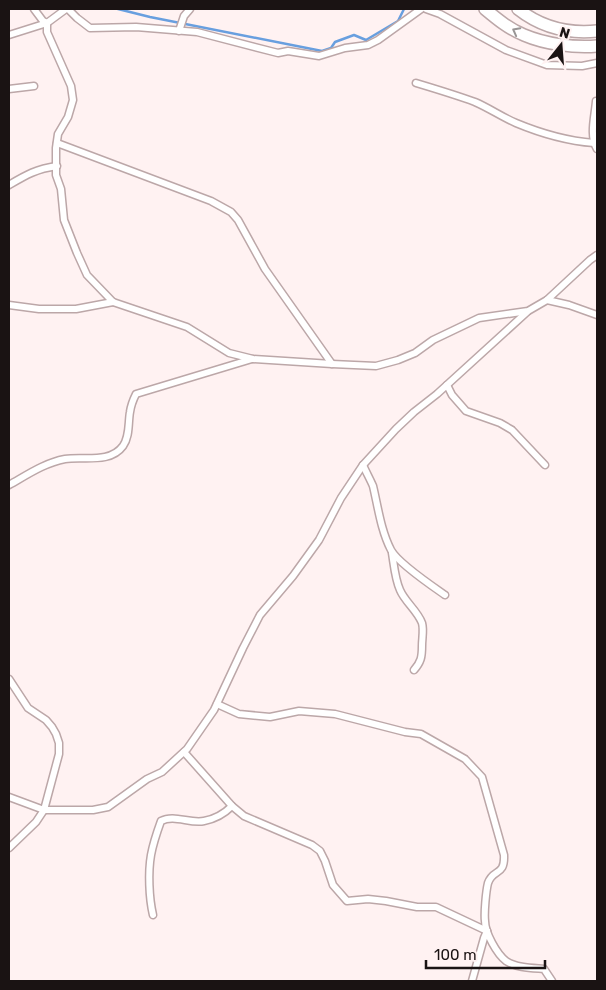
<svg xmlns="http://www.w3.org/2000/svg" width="606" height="990" viewBox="0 0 606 990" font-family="Rubik,sans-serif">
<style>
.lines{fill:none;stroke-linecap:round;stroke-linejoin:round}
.stream{stroke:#689fdf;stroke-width:2.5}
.minor-casing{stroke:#bca7a8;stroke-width:9}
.motorway-casing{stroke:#bca7a8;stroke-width:14}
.minor{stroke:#fff;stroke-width:6}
.motorway{stroke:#fff;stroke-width:11}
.oneway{stroke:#989595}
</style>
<rect width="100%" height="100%" fill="#fff2f2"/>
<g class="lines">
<!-- stream -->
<path class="stream" d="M118 9 150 17 322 51 331 48 335 42 354 35 366 40 398 21 404 9"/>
<!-- minor casing -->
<g class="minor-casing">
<g id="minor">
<path d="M34 9 43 21 47 23"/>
<path d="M68 9 77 18 90 28 136 27 197 32 278 53 288 51 319 56 345 48 368 45 378 40 421 9"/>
<path d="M426 9 440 14 506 50 547 65 582 66 597 63"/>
<path d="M47 23V32L71 86 73 100 68 117 58 134 56 148V175L61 189 64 220 77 253 87 275 113 302 187 327 229 353 253 359 332 364 376 366 398 360 415 353 433 340 479 318 528 311 547 300 590 260 597 255"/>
<path d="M179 31 184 16 190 9"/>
<path d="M9 35 47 23 66 9"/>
<path d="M416 83C436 89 456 95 475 102 489 108 502 117 516 123 540 133 568 141 594 143"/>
<path d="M9 89 34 86"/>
<path d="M596 101C595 116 589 135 597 149"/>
<path d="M57 143 211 201 231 212 238 220 265 269 332 364"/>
<path d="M9 185C26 175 36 169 57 166"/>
<path d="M547 300 569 305 597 315"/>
<path d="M9 305 39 309H76L113 302"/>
<path d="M447 385 452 395 466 411 500 423 512 430 545 465"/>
<path d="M363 465C366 472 370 479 373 486 378 507 381 531 391 550 398 563 432 586 445 595"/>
<path d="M9 485C27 475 44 463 65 459 83 456 110 464 123 446 130 436 128 423 130 412 131 405 133 400 136 394L252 359"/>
<path d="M392 553C394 565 395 579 400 590 405 602 417 610 422 623 424 630 422 638 422 646 422 657 421 662 414 670"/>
<path d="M9 679 28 708 46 720 52 727 56 734 59 743V754L44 810 36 822 9 848"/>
<path d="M217 704 239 714 270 717 299 711 335 714 405 732 421 734 465 759 482 777 504 855C505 877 493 868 488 883 486 891 484 913 485 921 485 933 497 954 506 961 517 968 532 968 544 969L552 981"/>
<path d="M184 752 232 806 244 816 312 845 320 851 325 861 333 885 347 901 368 899 386 901 417 907H436L487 931"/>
<path d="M9 797 44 810H93L108 807 147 779 162 772 187 749 214 710 243 648 260 615 293 576 319 540 341 498 363 465 396 429 414 412 437 394 527 312"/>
<path d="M153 915C149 898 148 872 151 855 153 844 157 832 161 821 174 814 190 824 204 821 215 819 225 813 232 806"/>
<path d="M472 981 484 938 487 931"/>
</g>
</g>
<!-- motorway casing -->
<g class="motorway-casing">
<g id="motorway">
<path d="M485 9C497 19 509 29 524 35 545 44 574 48 597 46"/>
<path d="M518 9C541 27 568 34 597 31"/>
</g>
</g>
<!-- minor -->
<use href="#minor" class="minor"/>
<!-- motorway -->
<use href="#motorway" class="motorway"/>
</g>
<!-- one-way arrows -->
<defs><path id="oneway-chevron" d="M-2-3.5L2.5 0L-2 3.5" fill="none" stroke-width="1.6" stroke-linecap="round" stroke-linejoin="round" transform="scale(1.25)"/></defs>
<use class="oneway" href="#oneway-chevron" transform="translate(516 31) rotate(-152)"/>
<!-- border -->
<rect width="606" height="990" fill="none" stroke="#1a1313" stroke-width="20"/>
<!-- north arrow -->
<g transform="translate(561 45) rotate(17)" stroke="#fff2f2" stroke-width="4" paint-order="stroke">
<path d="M0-4L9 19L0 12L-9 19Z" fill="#1a1313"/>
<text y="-8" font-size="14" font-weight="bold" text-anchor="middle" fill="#1a1313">N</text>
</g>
<!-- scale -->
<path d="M426 960v8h119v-8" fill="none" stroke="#1a1313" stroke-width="2.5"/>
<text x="434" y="960" font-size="15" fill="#1a1313" stroke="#fff2f2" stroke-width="4" paint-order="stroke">100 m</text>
</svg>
